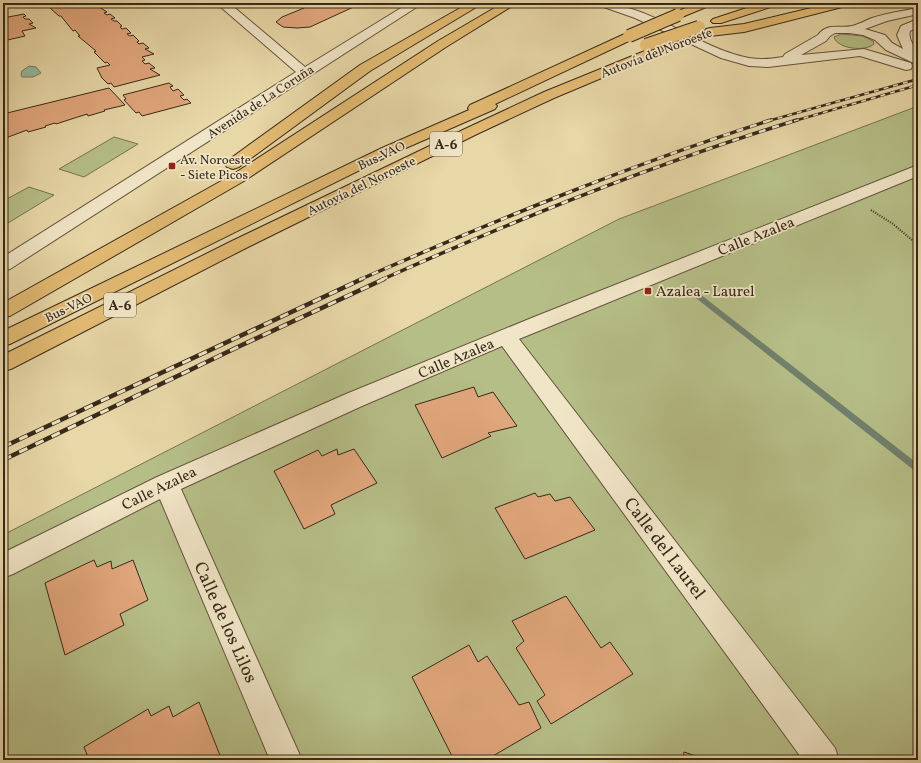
<svg xmlns="http://www.w3.org/2000/svg" width="921" height="763" viewBox="0 0 921 763" font-family="Vollkorn,serif">
<style>
.green{fill:#b6be87;stroke:#767450}
.water{fill:#98baa5;stroke:#71806d}
.lines{fill:none;stroke-linecap:round;stroke-linejoin:round}
.stream{fill:#71806d;fill-rule:evenodd}
.building{fill:#e1a77c;stroke:#37291a}
.minor-casing{stroke:#63543d;stroke-width:2}
.highway-casing{stroke:#37291a;stroke-width:2}
.path{stroke:#37291a;stroke-width:2;stroke-dasharray:1 1.5;stroke-linecap:butt}
.minor{fill:#f0e5c6;fill-rule:evenodd}
.highway{fill:#e4bc74;fill-rule:evenodd}
.rail-far2-casing{stroke:#37291a;stroke-width:2.5}
.rail-far1-casing{stroke:#37291a;stroke-width:3.5}
.rail-casing{stroke:#37291a;stroke-width:4.5}
.rail-far2{stroke:#f0e5c6;stroke-width:1.5;stroke-dasharray:5;stroke-linecap:butt}
.rail-far1{stroke:#f0e5c6;stroke-width:2.5;stroke-dasharray:7;stroke-linecap:butt}
.rail{stroke:#f0e5c6;stroke-width:3;stroke-dasharray:9;stroke-linecap:butt}
.highway-bridge-casing{stroke:#37291a;stroke-width:14;stroke-linecap:butt}
.highway-bridge{stroke:#e4bc74;stroke-width:12}
.poi-dot{fill:#8f2418;stroke:#f0e5c6;stroke-width:1.5}
.labels{text-anchor:middle;stroke-width:3.5;stroke-linejoin:round;paint-order:stroke}
.far-street-label{font-size:13px;fill:#37291a;stroke:#f0e5c6}
.far-poi-label{font-size:13px;fill:#37291a;stroke:#f0e5c6;text-anchor:start}
.shield{fill:#f0e5c6;stroke:#6e614e;stroke-width:1}
.shield-label{font-size:14px;font-weight:bold;fill:#37291a}
.street-label{font-size:15px;fill:#37291a;stroke:#f0e5c6}
.poi-label{font-size:15px;fill:#37291a;stroke:#f0e5c6;text-anchor:start}
.near-street-label{font-size:18px;fill:#37291a;stroke:#f0e5c6}
</style>
<rect width="100%" height="100%" fill="#e8d7a7"/>
<filter id="stains"><feTurbulence type="fractalNoise" baseFrequency=".005" numOctaves="4"/><feColorMatrix values="0 0 0 0 .2 0 0 0 0 .09 0 0 0 0 .02 0 0 0 .5 -.17"/></filter>
<radialGradient id="worn" r=".72"><stop offset=".6" stop-color="#630" stop-opacity="0"/><stop offset="1" stop-color="#630" stop-opacity=".3"/></radialGradient>
<!-- green -->
<g class="green">
<path d="M841 34 863 36 873 41 874 44C866 52 837 49 834 37Z"/>
<path d="M918 106V760H3V535L619 219Z"/>
<path d="M114 137 138 144 84 177 59 169Z"/>
<path d="M29 187 54 195 3 226V201Z"/>
</g>
<!-- water -->
<path class="water" d="M29 66 36 67 41 73 33 77H22L21 75 22 71Z"/>
<g class="lines">
<!-- stream -->
<path class="stream" d="M687 287H691L918 464V473L915 471 687 291 685 289Z"/>
</g>
<!-- building -->
<g class="building">
<path d="M32 3H98L100 5H96L107 12 104 13 107 15 110 14 115 18 111 19 114 21H117L122 26 120 27 122 29 126 28 131 33 127 34 130 36 133 35 139 41 137 42 139 44 143 43 149 48 145 49 154 54 142 57 145 60 142 61 145 64 149 63 155 68 150 69 160 75 114 87 111 83 108 84 102 78 97 68 110 65 107 62 105 63 94 52 96 51 78 36H80L75 30 73 31 61 16H59L50 8 52 7 50 5 38 7Z"/>
<path d="M288 3H355L360 4 310 27 297 28 283 27 276 22 282 17 304 8Z"/>
<path d="M24 14 26 16 23 17 25 19H29L33 23 29 24 36 28 22 31 25 36 3 41V18Z"/>
<path d="M169 83 173 86 170 87 173 91 178 89 184 95 180 96 184 100 187 99 191 103 142 116 139 112 136 113 124 100 126 99 123 95Z"/>
<path d="M109 88 125 105 104 110 105 111 88 116 87 114 56 124 55 123 45 126 46 127 28 132 27 130 3 139V114Z"/>
<path d="M474 387 478 397 493 392 517 426 488 433 491 436 442 458 415 405Z"/>
<path d="M337 449 338 455 354 449 377 483 331 505 335 514 304 529 274 471 318 450 322 456Z"/>
<path d="M535 493 538 497 550 494 555 501 570 497 595 530 525 559 495 508Z"/>
<path d="M94 560 97 567 111 561 112 569 133 560 148 600 120 614 124 625 65 655 45 583Z"/>
<path d="M566 596 601 648 610 642 633 674 551 724 537 701 545 695 516 648 524 641 512 621Z"/>
<path d="M469 645 478 662 487 656 519 705 529 702 541 728 486 760H454L412 677Z"/>
<path d="M199 702 221 758 218 760H89L84 747 148 709 151 716 169 706 173 717Z"/>
<path d="M684 752 708 760H683Z"/>
</g>
<g class="lines">
<!-- minor casing -->
<g class="minor-casing">
<g id="minor">
<path d="M216 3H229L305 67 409 3H423L10 269 3 271V257L296 72Z"/>
<path d="M596 3C651 3 696 48 749 58 760 60 772 59 783 57L785 54 818 35C828 22 839 29 852 26 858 25 866 20 872 18 887 13 903 11 918 8V14L887 21 865 29 885 35 892 43 903 49 897 35 901 26 918 19V27L910 31C908 38 913 46 918 50V65L886 50 875 40 863 35 849 33H835L830 36 826 41 801 55 864 49 911 63 912 66 911 69 906 70 860 56 768 67 749 66 721 58 635 18 598 5Z"/>
<path d="M918 165V176L519 339 835 748 839 760H803L502 346 362 406 181 489 302 760H270L160 499 13 574 3 578V553L157 477 346 394 534 317Z"/>
</g>
</g>
<!-- highway casing -->
<g class="highway-casing">
<g id="highway">
<path d="M469 3H483L370 71 239 167 233 169 227 167 225 164 227 161 360 65Z"/>
<path d="M503 3H517L446 47 244 181 10 316 3 317V303L232 175 438 41Z"/>
<path d="M697 3H713L711 5 682 17H674L672 15 674 13Z"/>
<path d="M762 3H779L777 5 721 23H713L711 21 713 19Z"/>
<path d="M832 3H852L850 5 744 32 710 36 706 35 704 32 706 29 710 28 744 24Z"/>
<path d="M629 32 633 33 635 36 633 39 495 104 497 106 495 109 392 154 10 344 3 346V331L382 148 469 110 468 108 470 105Z"/>
<path d="M657 46 661 47 663 50 661 53 554 98 477 134 244 249 11 369 3 371V355L232 241 467 128 544 92Z"/>
</g>
</g>
<!-- path -->
<path class="path" d="M871 210 893 224 918 245"/>
<!-- minor -->
<use href="#minor" class="minor"/>
<!-- highway -->
<use href="#highway" class="highway"/>
<!-- rail-far2 casing -->
<g class="rail-far2-casing">
<g id="rail-far2">
<path d="M768 121 918 79"/>
<path d="M794 121 918 85"/>
</g>
</g>
<!-- rail-far1 casing -->
<g class="rail-far1-casing">
<g id="rail-far1">
<path d="M359 280C494 221 630 165 771 120"/>
<path d="M381 280C517 219 655 164 797 120"/>
</g>
</g>
<!-- rail casing -->
<g class="rail-casing">
<g id="rail">
<path d="M3 447 362 279"/>
<path d="M3 460 242 345 384 279"/>
</g>
</g>
<!-- rail-far2 -->
<use href="#rail-far2" class="rail-far2"/>
<!-- rail-far1 -->
<use href="#rail-far1" class="rail-far1"/>
<!-- rail -->
<use href="#rail" class="rail"/>
<!-- highway-bridge casing -->
<g class="highway-bridge-casing">
<g id="highway-bridge">
<path d="M629 36 678 15"/>
<path d="M646 45 699 27"/>
</g>
</g>
<!-- highway-bridge -->
<use href="#highway-bridge" class="highway-bridge"/>
</g>
<!-- markers -->
<g class="poi-dot">
<rect x="168" y="162" width="8" height="8" rx="2"/>
<rect x="644" y="287" width="8" height="8" rx="2"/>
</g>
<g class="labels">
<!-- far-street labels -->
<g class="far-street-label">
<text transform="translate(656 52) rotate(-21)" y="5">Autovía del Noroeste</text>
<text transform="translate(260 101) rotate(-33)" y="5">Avenida de La Coruña</text>
<text transform="translate(381 155) rotate(-25)" y="5">Bus-VAO</text>
<text transform="translate(361 185) rotate(-26)" y="5">Autovía del Noroeste</text>
<text transform="translate(68 307) rotate(-26)" y="5">Bus-VAO</text>
</g>
<!-- far-poi labels -->
<g class="far-poi-label">
<text x="180" y="164">Av. Noroeste<tspan x="180" dy="15">- Siete Picos</tspan></text>
</g>
<!-- shield labels -->
<g class="shield">
<rect x="430" y="132" width="32" height="24" rx="3"/>
<rect x="104" y="293" width="32" height="24" rx="3"/>
</g>
<g class="shield-label">
<text x="446" y="149">A-6</text>
<text x="120" y="310">A-6</text>
</g>
<!-- street labels -->
<g class="street-label">
<text transform="translate(756 236) rotate(-22)" y="5">Calle Azalea</text>
<text transform="translate(456 358) rotate(-23)" y="5">Calle Azalea</text>
<text transform="translate(159 488) rotate(-26)" y="5">Calle Azalea</text>
</g>
<!-- poi labels -->
<g class="poi-label">
<text x="656" y="296">Azalea - Laurel</text>
</g>
<!-- near-street labels -->
<g class="near-street-label">
<text transform="translate(665 548) rotate(53)" y="6">Calle del Laurel</text>
<text transform="translate(226 622) rotate(66)" y="6">Calle de los Lilos</text>
</g>
</g>
<!-- margin -->
<rect width="921" height="763" fill="none" stroke="#e8d7a7" stroke-width="16"/>
<rect x="4" y="4" width="913" height="755" fill="none" stroke="#37291a" stroke-width="2"/>
<rect x="8" y="8" width="905" height="747" fill="none" stroke="#37291a"/>
<rect width="100%" height="100%" filter="url(#stains)"/>
<rect width="100%" height="100%" fill="url(#worn)"/>
</svg>
